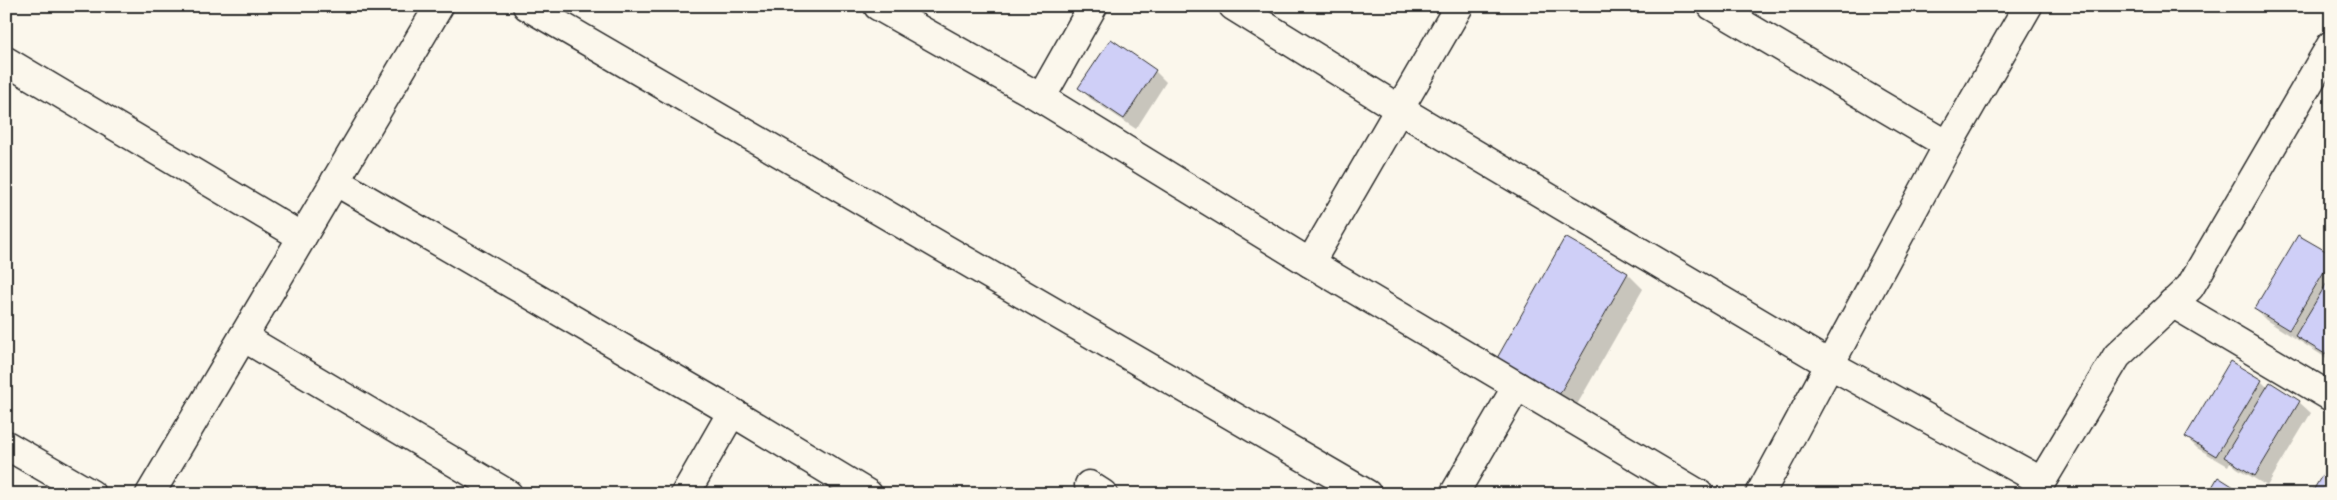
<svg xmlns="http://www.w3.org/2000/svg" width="2337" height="500" viewBox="0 0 2337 500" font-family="Sriracha,sans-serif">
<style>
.shadow{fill:#0003}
.building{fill:#cfcff7;stroke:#2b2b2b}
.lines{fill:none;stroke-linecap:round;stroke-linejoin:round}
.minor-casing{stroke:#2b2b2b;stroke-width:31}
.minor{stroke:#fbf7ec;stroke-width:28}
</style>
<rect width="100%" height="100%" fill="#fbf7ec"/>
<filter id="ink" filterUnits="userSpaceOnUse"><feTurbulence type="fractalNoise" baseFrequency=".02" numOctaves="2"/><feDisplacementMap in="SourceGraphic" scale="10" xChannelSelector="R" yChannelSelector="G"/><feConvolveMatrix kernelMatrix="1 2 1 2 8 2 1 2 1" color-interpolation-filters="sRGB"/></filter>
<g filter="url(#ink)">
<!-- shadow -->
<g class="shadow">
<path d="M1155 71 1166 82 1136 129 1091 99 1080 88Z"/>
<path d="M1566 239 1628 274 1643 289 1574 410 1498 360Z"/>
<path d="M2331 256V361L2266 320 2255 309Z"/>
<path d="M2261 381 2268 388 2299 402 2311 413 2267 486 2237 468 2230 462 2228 466 2197 448 2186 437Z"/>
</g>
<!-- building -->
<g class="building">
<path d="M1111 39 1156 70 1124 119 1078 88Z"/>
<path d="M2298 235 2331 254V260L2289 330 2254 309Z"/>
<path d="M1565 237 1628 273 1559 395 1496 360Z"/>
<path d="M2331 276V344L2325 354 2295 336Z"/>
<path d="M2230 361 2262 380 2216 456 2185 437Z"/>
<path d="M2270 382 2300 401 2255 476 2224 457Z"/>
<path d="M2331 460V494H2311Z"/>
<path d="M2218 477 2245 494H2208Z"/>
</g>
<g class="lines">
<!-- minor casing -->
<g class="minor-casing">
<g id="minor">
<path d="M527 6 1367 494"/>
<path d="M878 6 1041 98 1310 263 1699 494"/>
<path d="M1233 6 1399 109 1829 364 2041 481"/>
<path d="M1712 6 1948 145"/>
<path d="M6 61 302 237"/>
<path d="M1041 98 1093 6"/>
<path d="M335 181 732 412 868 494"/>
<path d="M1310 263 1459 6"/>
<path d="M2172 303 2331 397"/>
<path d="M243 337 508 494"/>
<path d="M6 445 91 494"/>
<path d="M1089 485 1103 494"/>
<path d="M150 494 439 6"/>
<path d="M685 494 732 412"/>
<path d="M1454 494 1517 386"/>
<path d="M1760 494 1948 145 2028 6"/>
<path d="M2034 494 2117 356 2190 287 2331 45"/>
</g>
</g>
<!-- minor -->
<use href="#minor" class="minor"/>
</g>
</g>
<!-- margin -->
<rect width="2337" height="500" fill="none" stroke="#fbf7ec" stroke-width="25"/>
<rect x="12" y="12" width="2312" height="475" fill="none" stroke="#2b2b2b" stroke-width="2" filter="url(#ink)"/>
</svg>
